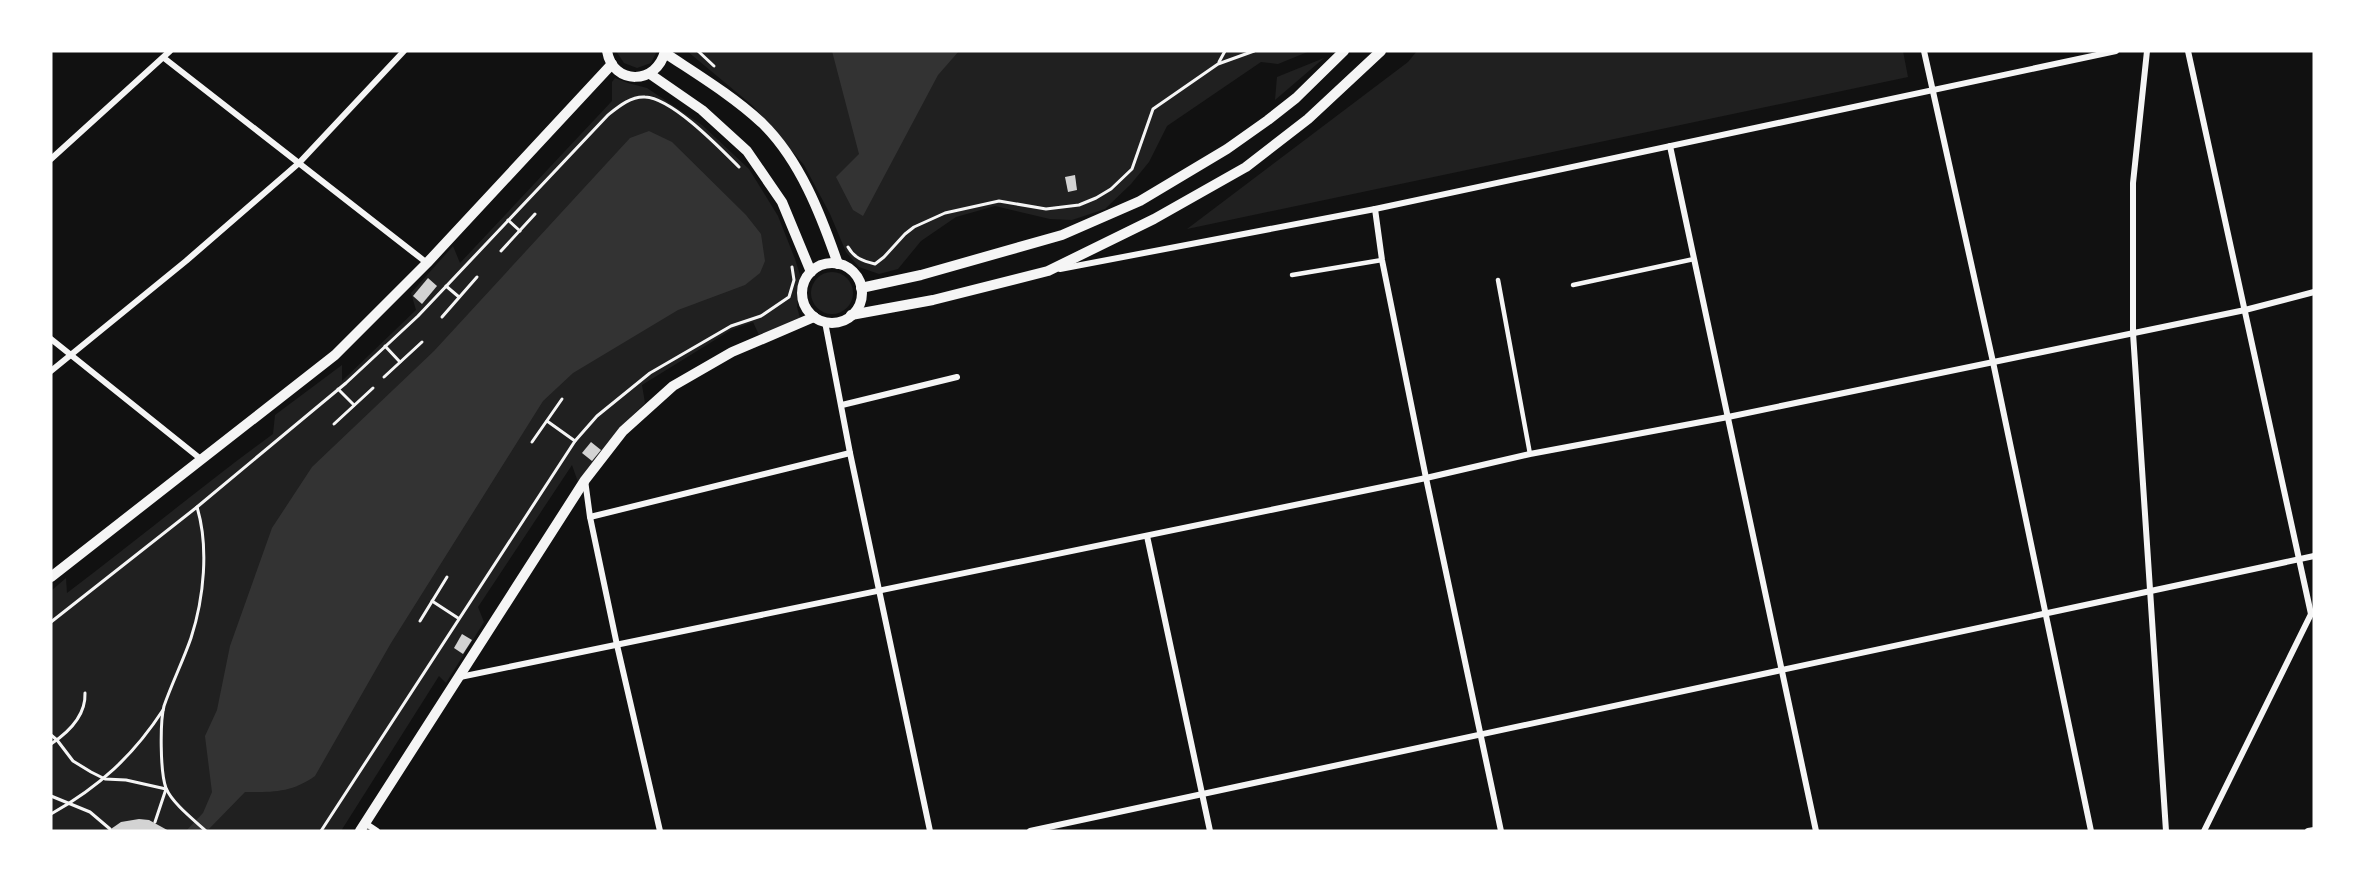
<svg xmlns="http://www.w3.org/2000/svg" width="2365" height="882" viewBox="0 0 2365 882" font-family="Figtree,sans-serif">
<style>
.green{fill:#202020}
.water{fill:#333}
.building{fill:#d3d3d3}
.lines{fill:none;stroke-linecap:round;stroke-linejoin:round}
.path{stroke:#f5f5f5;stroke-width:3}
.service{stroke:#f5f5f5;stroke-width:4.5}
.minor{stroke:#f5f5f5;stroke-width:6}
.tertiary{stroke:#f5f5f5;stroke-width:10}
</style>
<rect width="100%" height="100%" fill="#111"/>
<!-- green -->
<g class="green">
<path d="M616 51H657L651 63 637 68 624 63Z"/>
<path d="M687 51H1310L1278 64 1261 62 1167 126 1149 162 1131 184 1105 209 1072 220 1050 219 995 206 956 217 921 241 898 269 879 274 859 267 846 252 830 214 804 165 753 106Z"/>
<path d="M1417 51H1903L1908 77 1187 229 1408 62Z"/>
<path d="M1324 58 1275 100 1277 77Z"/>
<path d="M615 78 628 83 647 88 702 125 749 169 778 216 795 259 801 278 797 307 800 318 759 335 753 322 731 330 642 385 645 403 620 428 578 482 572 465 478 607 484 622 446 683 439 676 341 831H51V591L66 578 67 593C136 541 203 485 273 434L275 415 342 365V381L416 310 411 293 453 246 460 263 612 101V82Z"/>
<circle cx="832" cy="293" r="21"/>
</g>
<!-- water -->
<g class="water">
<path d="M832 51H959L938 75 863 216 853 210 836 177 859 154Z"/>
<path d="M649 131 672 142 746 215 761 234 765 261 760 273 745 285 678 310 573 373 543 401 391 643 315 776C291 793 273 792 245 792L207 831H186L203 813 212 792 205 736 217 710 230 646 272 528 312 467 434 351 630 138Z"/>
</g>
<!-- building -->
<g class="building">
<path d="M1075 175 1077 190 1068 192 1065 177Z"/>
<path d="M428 278 437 286 422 304 413 296Z"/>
<path d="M591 442 601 450 592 461 582 453Z"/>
<path d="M462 634 472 640 463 654 454 648Z"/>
<path d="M139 819 149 820 169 831H108L121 822Z"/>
</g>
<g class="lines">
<!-- path -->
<g class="path">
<path d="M698 51 714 66"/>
<path d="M1219 62 1225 51"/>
<path d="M508 220 520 231"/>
<path d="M848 247C854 258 863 261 875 264L884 257 905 234 914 227 945 213 999 201 1046 209 1079 205 1096 198 1111 189 1132 169 1153 109 1218 64 1254 51"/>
<path d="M501 251 535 214"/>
<path d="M446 286 459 297"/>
<path d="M442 317 477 277"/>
<path d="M385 346 400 362"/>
<path d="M384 377 422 342"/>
<path d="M338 389 354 405"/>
<path d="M547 421 575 441"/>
<path d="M334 424 373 388"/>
<path d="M532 442 562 399"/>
<path d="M197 507C209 547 204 598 191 638 183 661 172 683 164 706 160 721 160 772 166 788 172 803 194 820 206 831"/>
<path d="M432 601 458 618"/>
<path d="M420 621 447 577"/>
<path d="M51 622 197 507 346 383 418 316 608 115C618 107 631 96 645 97 672 98 720 148 739 167"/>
<path d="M51 735 57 740 73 761 91 772 105 779 126 780 166 789 155 822"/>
<path d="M51 744C69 732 86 716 85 693"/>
<path d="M51 796 90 812 110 829"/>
<path d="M51 814C99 787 133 756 163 710"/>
<path d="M321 831 575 441 597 416 650 373 731 326 761 316 789 297 794 280 792 267"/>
</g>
<!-- service -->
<g class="service">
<path d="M1292 275 1382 260"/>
<path d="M1498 280 1530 454"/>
<path d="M1573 285 1694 259"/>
</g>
<!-- minor -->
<g class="minor">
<path d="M1924 51 1993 362 2091 831"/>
<path d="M2147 51 2133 183V333L2166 831"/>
<path d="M2188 51 2311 614"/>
<path d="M164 58 427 263"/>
<path d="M1670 146 1816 831"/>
<path d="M51 159 170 51"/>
<path d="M1375 209 1382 260 1426 478 1501 831"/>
<path d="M1060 269 1375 209 2116 51"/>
<path d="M825 322 850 453 930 831"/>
<path d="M51 339 202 460"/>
<path d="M51 371 186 261 299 163 404 51"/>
<path d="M842 405 957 377"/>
<path d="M585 480 590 517 617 645 660 831"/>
<path d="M590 517 850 453"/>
<path d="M1147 536 1210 831"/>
<path d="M460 677 1426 478 1530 454 1728 417 2245 310 2314 292"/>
<path d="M365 823 377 831"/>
<path d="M1030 831 2314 556"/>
<path d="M2204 831 2312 612"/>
<path d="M2308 831 2314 830"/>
</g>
<!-- tertiary -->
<g class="tertiary">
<path d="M607 51C613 86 657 85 665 51"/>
<path d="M665 53C698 75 733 96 762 123 800 160 821 215 838 264"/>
<path d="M650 74 702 110 747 151 782 202 811 272"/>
<circle cx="832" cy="293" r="30"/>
<path d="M861 288 921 275 1062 235 1140 201 1227 149 1268 120 1296 98 1344 51"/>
<path d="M851 315 933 300 1048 271 1154 219 1246 167 1308 119 1381 51"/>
<path d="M51 577 335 355 427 263 612 64"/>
<path d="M360 831 585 480 623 431 673 386 732 352 814 317"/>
</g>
</g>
<!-- border -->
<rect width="2365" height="882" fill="none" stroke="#ffffff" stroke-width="105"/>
</svg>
